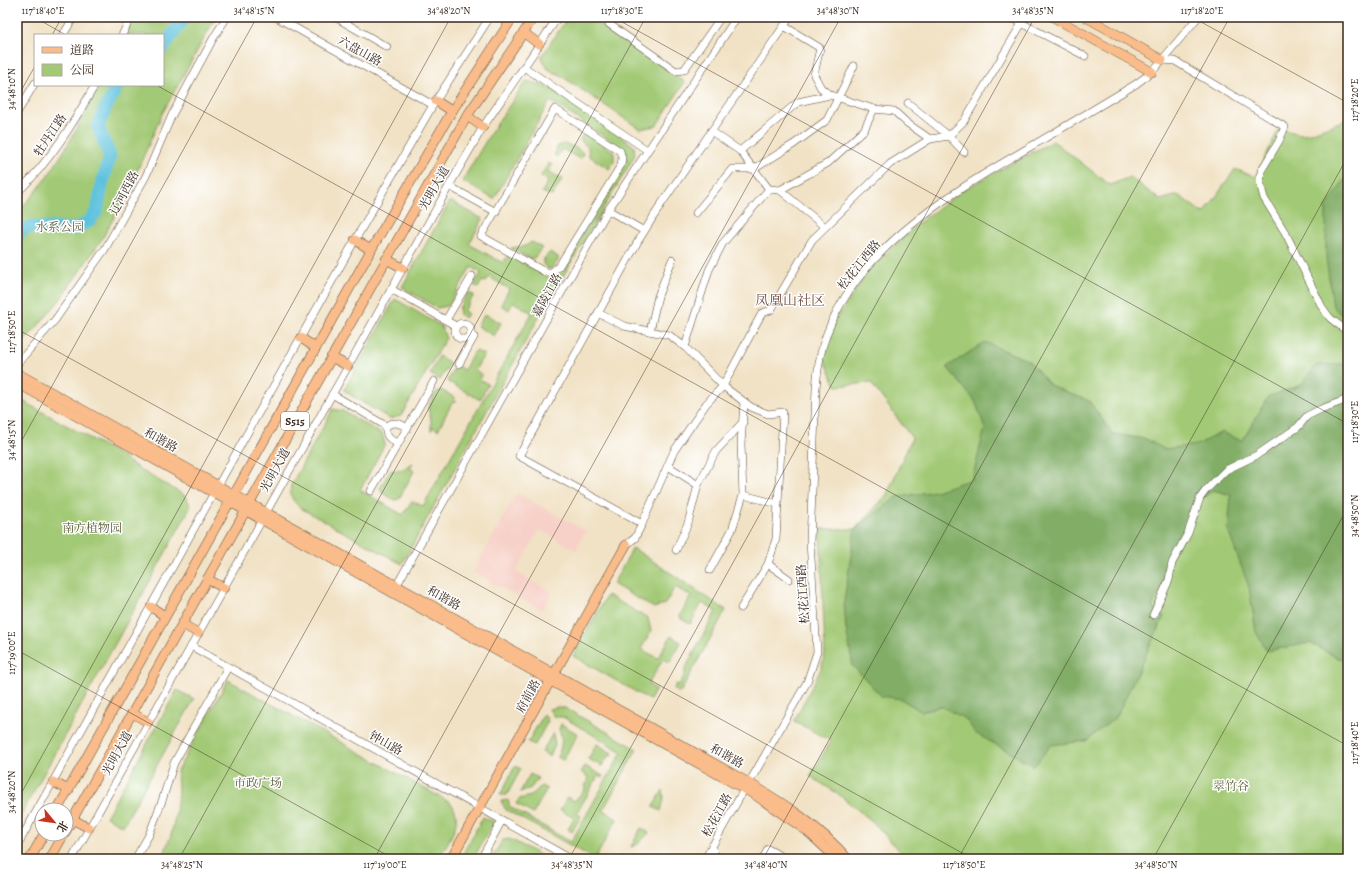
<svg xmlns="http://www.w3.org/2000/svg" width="1365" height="876" viewBox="0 0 1365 876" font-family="Alegreya,'Noto Serif SC',serif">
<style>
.built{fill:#f7d1c8}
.green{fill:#a2c974;stroke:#6e7a49}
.forest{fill:#81ad66;stroke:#5e6c42}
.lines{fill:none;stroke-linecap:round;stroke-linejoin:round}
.river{stroke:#5fc2dd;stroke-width:13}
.minor-casing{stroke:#564637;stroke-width:8}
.major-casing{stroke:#564637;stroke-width:10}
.minor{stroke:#fff;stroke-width:7}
.major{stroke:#f9bc8a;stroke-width:9}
.ticks{fill:none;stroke:#3b2a1e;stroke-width:1;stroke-opacity:0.45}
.labels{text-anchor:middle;stroke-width:3;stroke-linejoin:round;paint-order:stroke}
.shield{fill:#fff;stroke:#766a62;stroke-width:1}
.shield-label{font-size:11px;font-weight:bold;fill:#3b2a1e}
.street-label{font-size:12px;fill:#3b2a1e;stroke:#fff}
.park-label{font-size:12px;fill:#5a5a38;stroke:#fff}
.quarter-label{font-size:14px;fill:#745348;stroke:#fff}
.neatline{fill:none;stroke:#3b2a1e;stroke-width:1.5}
.ticks-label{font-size:10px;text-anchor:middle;fill:#3b2a1e}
</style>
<rect width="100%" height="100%" fill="#fff"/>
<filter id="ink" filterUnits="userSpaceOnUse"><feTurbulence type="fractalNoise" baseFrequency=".025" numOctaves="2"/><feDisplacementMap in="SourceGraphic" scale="8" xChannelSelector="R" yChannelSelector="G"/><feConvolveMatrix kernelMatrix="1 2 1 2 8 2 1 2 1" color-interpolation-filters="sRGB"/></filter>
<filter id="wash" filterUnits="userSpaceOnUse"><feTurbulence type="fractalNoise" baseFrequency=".012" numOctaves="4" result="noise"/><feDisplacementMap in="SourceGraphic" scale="16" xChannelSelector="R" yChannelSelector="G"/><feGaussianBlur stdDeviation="0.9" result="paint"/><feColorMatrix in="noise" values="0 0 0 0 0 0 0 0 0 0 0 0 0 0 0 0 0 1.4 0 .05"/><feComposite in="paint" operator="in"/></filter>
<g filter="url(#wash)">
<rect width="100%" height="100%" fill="#f1e2c5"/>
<!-- built -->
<path class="built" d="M517 493 586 531 576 550 539 530 516 572 552 592 542 610 473 572Z"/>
<!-- green -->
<g class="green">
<path d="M133 17H216L163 112 126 196 102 239 59 301 32 333 17 347V212C54 177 76 129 100 85H163V35H125Z"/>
<path d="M568 17H594L593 19 685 82 656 126 640 129 557 73 556 74 548 69 541 57Z"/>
<path d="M526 81C559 85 606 126 634 146L635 155 539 317 402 564 302 509C293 502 289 496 291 485L333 409 343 411 382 434 385 444 360 490 403 515 412 501 423 506 532 313 513 302 509 310 501 305 509 289 489 277 486 282 482 281 478 288 474 285 481 273 471 267 448 306 437 308 402 287 450 201 483 219 469 244 503 263 508 255 548 277 560 271 621 170 626 159 623 149 550 101 494 199 462 181 490 134Z"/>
<path d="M1348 119V859H907L872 821 838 794 810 776 831 741 794 721 821 669 825 653 820 529H855L886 496 912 438 871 383 836 386 824 358 834 322 869 270 916 225 963 190 1053 141 1110 185 1130 177 1160 200 1178 195 1204 214 1235 169 1255 177 1279 129 1301 134 1310 133Z"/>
<path d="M587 134 614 152V161L609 169 589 156 588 147 580 140 582 136Z"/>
<path d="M563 144 575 147 583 153 580 159 562 149 557 157 554 155 558 146Z"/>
<path d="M548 163 552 165 548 173 563 178 552 196 542 192 548 181 541 176Z"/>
<path d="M532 242 542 248 534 258 530 259 511 248 525 246Z"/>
<path d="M550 252 558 257V261L551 269H547L543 264V260Z"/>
<path d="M468 293 474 295 464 311 468 314 465 318 460 315 459 308Z"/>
<path d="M395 299 441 326 446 338 401 416 390 419 352 396 344 390Z"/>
<path d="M485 314 501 323 494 336 477 326Z"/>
<path d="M475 350 484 355 475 370 482 375 479 379 488 384 480 400 447 381 456 365 464 370Z"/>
<path d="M439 356 450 363 440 380 430 374Z"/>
<path d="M441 390 454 397 455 402 452 403 438 430 433 427 431 431V420L428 408 436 392Z"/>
<path d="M17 398 115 452 142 471 184 495 189 502 190 508 17 822Z"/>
<path d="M413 463 410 468 414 471 399 499 395 500 382 493 380 488 390 471 403 469Z"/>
<path d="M633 548 726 610 680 693 674 689 676 684 679 685 686 672 684 671 716 611 702 603 690 624 681 619 680 615 691 596 675 587 665 604 654 608 613 584Z"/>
<path d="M607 595 648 618 651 631 641 649 658 658 671 636 681 642 670 662 663 659 648 684 656 689 650 700 573 656Z"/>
<path d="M228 680 451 803C465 822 448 841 438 859H144L152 854 163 856 171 835 176 813 178 792 177 771Z"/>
<path d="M177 690 194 699 123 826 106 817Z"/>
<path d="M557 707 565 708 637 749 603 810 617 819 595 859 506 810 501 801 508 800 510 807 571 842 622 752 563 717H554L549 709Z"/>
<path d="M544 714 548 721 535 745 528 742Z"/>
<path d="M561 724 578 734 563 760 557 757C562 747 563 739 559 729Z"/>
<path d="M553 733 555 745 550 757 542 752Z"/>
<path d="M597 744 612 753 611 756 609 755 602 766 588 759Z"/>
<path d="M515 766 521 769 507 795H500Z"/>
<path d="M585 766 603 776 602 778 598 776 577 813 581 816 572 832 568 829 574 818 560 810 567 797 574 801 584 791 588 777 581 772Z"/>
<path d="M530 774 538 778 531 788 520 792Z"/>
<path d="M541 786 547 789 533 814 516 804 519 799 531 796Z"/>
<path d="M663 790 664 799 661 811 653 807Z"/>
<path d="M483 817 494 822 473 859H460Z"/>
<path d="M641 828 649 833 638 844 631 847Z"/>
<path d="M509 839 514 841 547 859H491L503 840Z"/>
</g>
<!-- forest -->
<g class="forest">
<path d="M1348 174V321L1333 307 1326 258V208Z"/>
<path d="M985 342 1029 361 1050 385 1089 401 1113 434 1146 439 1164 449 1197 445 1222 432 1242 441 1268 397 1301 385 1316 365 1348 364V663L1310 643 1267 651 1256 632 1249 587 1228 531 1231 495 1213 490 1195 505 1184 535 1170 559 1163 584 1152 607 1164 616 1117 716 1086 741 1051 745 1034 766 975 733 967 720 941 706 922 712 901 699 881 696 853 666 846 629 844 601 855 529 897 497 936 491 972 479 985 428 975 401 947 367Z"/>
</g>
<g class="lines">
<!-- river -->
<g class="river">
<path d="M163 48 185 17"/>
<path d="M17 237 19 232 29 227 76 229 89 221 97 211 103 180 110 156 98 127 104 111 118 85"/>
</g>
</g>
</g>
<g filter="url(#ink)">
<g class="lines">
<!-- minor casing -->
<g class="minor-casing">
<g id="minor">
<path d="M276 17 433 105"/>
<path d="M335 17 387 47"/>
<path d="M608 17 609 24 676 71 684 70 721 17"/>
<path d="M1010 17 1085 56"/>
<path d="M784 26 820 48 814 75 821 88 830 95 874 109 894 111 907 123 930 139"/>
<path d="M63 35 74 17"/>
<path d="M122 35 131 17"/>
<path d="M1162 60 1175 61 1285 127 1279 141 1261 171 1260 183 1264 198 1286 234 1322 307 1330 318 1348 332"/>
<path d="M524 67 647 150"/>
<path d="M908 103 949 136 964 152"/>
<path d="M555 109 620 151 622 158 621 165 559 266 552 272H545L481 236Z"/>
<path d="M17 113 35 83"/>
<path d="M711 131 740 151 769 189 780 190 825 227"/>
<path d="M740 151 798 102 830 95"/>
<path d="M449 186 496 212"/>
<path d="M780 190 828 163 864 130 874 109"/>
<path d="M17 193C50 161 73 124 95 85"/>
<path d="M608 210 644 231"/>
<path d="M696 213 732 169H754L794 144 827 120 854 66"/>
<path d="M391 289 456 326"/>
<path d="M598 313 624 326 669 335 685 347 723 386 751 407 768 414 783 412 776 539 768 564 741 608"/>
<path d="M446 320 472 276"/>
<circle cx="463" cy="331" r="8"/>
<path d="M650 331 658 296 672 260"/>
<path d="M685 347 709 270 723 243 769 189"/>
<path d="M17 364 55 320 105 249 146 176 172 115 214 37 227 17"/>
<path d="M459 364 474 337 470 335"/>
<path d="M332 394 386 426"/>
<path d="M744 402 741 444 743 495 778 504"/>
<path d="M386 426C385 436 389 439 398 444"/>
<path d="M386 426C395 421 399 423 408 428"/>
<path d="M668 466 698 485"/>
<path d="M371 491 434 381"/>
<path d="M642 524 519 456 637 243 662 203 790 17"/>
<path d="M626 545 635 538 642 524 674 451 706 404 723 386 762 313 771 310 812 240 890 164 930 139 949 136 964 121 1022 23"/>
<path d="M676 550 688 523 698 485 716 451 743 422"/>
<path d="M768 564 789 579"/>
<path d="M710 570 732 530 743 495"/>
<path d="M394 590 608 210 737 17"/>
<path d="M1153 615 1169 580 1172 563 1188 533 1200 498 1206 490 1226 470 1257 455 1298 427 1307 416 1321 409 1348 399"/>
<path d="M191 646 571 859"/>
<path d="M749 783 807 682 817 652 810 542 816 389C817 374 819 359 823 345 850 254 947 195 1023 151 1061 129 1098 107 1136 84L1152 72 1198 17"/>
<path d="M17 846 355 240 433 105 490 17"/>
<path d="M712 846 716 857 720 859"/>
<path d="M72 859 449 186 483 127 558 17"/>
<path d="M135 859 149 835 162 801 174 763 228 667"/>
<path d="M481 859 502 820"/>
<path d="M705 859 746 786"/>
<path d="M763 859 768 849 786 859"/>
</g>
</g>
<!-- major casing -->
<g class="major-casing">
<g id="major">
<path d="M1053 17 1152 72"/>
<path d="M1086 17 1162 60"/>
<path d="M524 33 539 44"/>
<path d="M436 101 452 111"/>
<path d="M467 116 483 127"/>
<path d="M355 240 371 250"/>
<path d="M386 259 403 268"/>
<path d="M301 338 316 348"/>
<path d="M331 357 348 366"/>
<path d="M17 373 749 783C785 804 820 827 848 859"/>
<path d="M17 383 755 795 807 831 837 859"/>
<path d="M207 579 224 588"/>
<path d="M151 607 165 616"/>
<path d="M182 624 198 633"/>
<path d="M132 713 148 722"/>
<path d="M53 782 69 790"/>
<path d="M57 810 371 250 452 111 513 17"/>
<path d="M72 819 89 828"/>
<path d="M66 831 467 116 534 17"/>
<path d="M30 859 44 834"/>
<path d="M50 859 64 834"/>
<path d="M451 859 626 545"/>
</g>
</g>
<!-- minor -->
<use href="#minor" class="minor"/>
<!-- major -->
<use href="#major" class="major"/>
</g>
</g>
<!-- ticks -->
<path class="ticks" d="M34 17 66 35M613 17 1348 424M1192 17 1348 103M52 35 62 17M156 85 1348 746M17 98 35 66M17 329 973 859M17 449 257 17M17 650 394 859M17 801 451 17M179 859 646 17M374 859 841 17M569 859 1035 17M763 859 1230 17M958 859 1348 156M1153 859 1348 507M1348 859V858"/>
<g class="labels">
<!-- shield labels -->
<rect class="shield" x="281" y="412" width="28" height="18" rx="3"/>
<g class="shield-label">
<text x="295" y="425">S515</text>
</g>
<!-- street labels -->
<g class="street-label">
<text transform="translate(360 51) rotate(29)" y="4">六盘山路</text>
<text transform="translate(50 135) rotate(-56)" y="4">牡丹江路</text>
<text transform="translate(434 188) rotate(-60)" y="4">光明大道</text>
<text transform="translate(124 193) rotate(-62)" y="4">辽河西路</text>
<text transform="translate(859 265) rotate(-51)" y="4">松花江西路</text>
<text transform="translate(547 295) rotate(-61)" y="4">嘉陵江路</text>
<text transform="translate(161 440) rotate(29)" y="4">和谐路</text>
<text transform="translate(275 470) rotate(-61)" y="4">光明大道</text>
<text transform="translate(803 594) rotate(-94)" y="4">松花江西路</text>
<text transform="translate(444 598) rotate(29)" y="4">和谐路</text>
<text transform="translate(528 696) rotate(-61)" y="4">府前路</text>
<text transform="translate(386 743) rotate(29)" y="4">钟山路</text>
<text transform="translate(117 753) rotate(-61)" y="4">光明大道</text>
<text transform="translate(727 756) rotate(29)" y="4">和谐路</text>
<text transform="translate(717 815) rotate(-61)" y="4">松花江路</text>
</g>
<!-- park labels -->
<g class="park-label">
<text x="60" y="231">水系公园</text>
<text x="92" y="532">南方植物园</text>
<text x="258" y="787">市政广场</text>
<text x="1231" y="790">翠竹谷</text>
</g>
<!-- quarter labels -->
<g class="quarter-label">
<text x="790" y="305">凤凰山社区</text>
</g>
</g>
<!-- margin -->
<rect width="1365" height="876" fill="none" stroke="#fff" stroke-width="44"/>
<!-- legend -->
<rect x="34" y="34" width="130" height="52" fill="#ffffff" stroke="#b1aaa5"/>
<rect x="42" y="47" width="20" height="6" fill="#f9bc8a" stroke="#b1aaa5"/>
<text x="70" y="54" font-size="12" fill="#3b2a1e">道路</text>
<rect x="42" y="64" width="20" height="12" fill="#a2c974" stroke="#b1aaa5"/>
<text x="70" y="74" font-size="12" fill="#3b2a1e">公园</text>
<!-- north arrow -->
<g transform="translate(54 822) rotate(119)"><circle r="19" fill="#ffffff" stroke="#b1aaa5"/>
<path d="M0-3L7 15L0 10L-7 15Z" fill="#c8321e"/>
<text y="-6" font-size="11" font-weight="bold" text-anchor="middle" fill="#3b2a1e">北</text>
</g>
<rect x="22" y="22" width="1321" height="832" class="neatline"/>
<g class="ticks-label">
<text x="43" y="14">117°18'40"E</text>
<text x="254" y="14">34°48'15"N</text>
<text x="449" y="14">34°48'20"N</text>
<text x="622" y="14">117°18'30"E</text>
<text x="838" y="14">34°48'30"N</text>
<text x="1033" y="14">34°48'35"N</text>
<text x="1202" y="14">117°18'20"E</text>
<text transform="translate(11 89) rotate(-90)" y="4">34°48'10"N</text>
<text transform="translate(1354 100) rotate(-90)" y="4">117°18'20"E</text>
<text transform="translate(11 332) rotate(-90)" y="4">117°18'50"E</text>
<text transform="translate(1354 422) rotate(-90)" y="4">117°18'30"E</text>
<text transform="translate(11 440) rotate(-90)" y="4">34°48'15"N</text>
<text transform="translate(1354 516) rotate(-90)" y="4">34°48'50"N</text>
<text transform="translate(11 653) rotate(-90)" y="4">117°19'00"E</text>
<text transform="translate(1354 743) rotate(-90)" y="4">117°18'40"E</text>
<text transform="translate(11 792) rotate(-90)" y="4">34°48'20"N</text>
<text x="182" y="868">34°48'25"N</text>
<text x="385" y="868">117°19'00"E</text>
<text x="572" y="868">34°48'35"N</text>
<text x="766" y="868">34°48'40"N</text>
<text x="964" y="868">117°18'50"E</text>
<text x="1156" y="868">34°48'50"N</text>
</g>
</svg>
